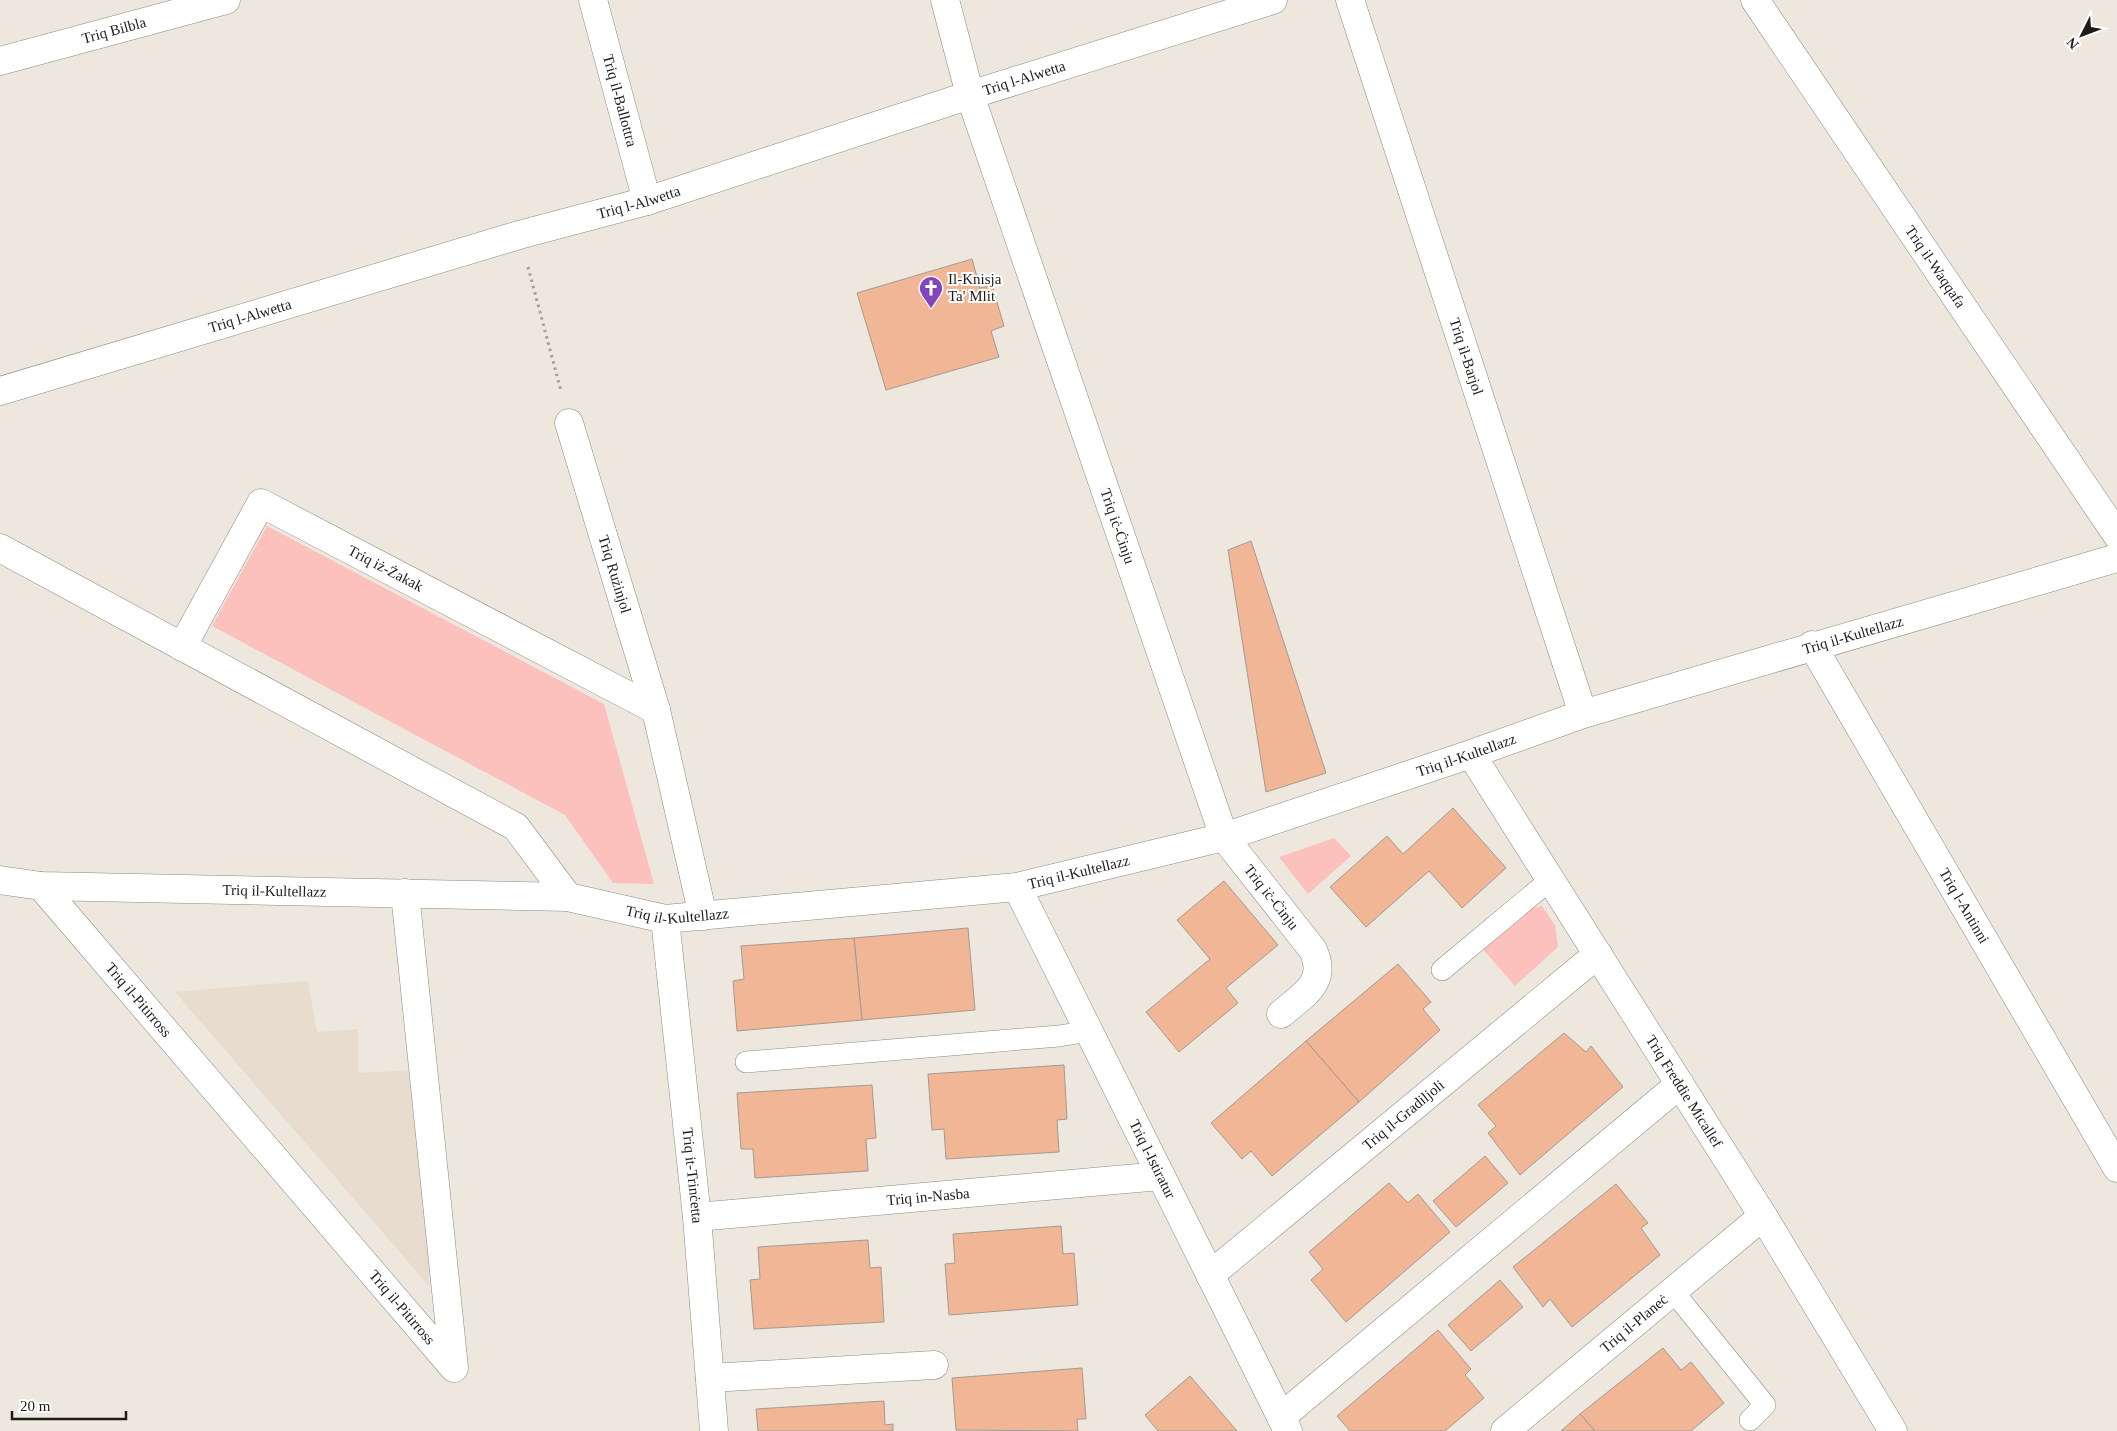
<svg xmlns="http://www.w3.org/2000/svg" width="2117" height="1431" viewBox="0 0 2117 1431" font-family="Georgia,serif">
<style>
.built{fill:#e7dccd}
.green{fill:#fcc1bc}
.building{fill:#f0b696;stroke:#a39a94}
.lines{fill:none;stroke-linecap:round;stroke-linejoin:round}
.lane-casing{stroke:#8e8981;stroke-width:22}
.street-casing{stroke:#8e8981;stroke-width:29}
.path{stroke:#a39f98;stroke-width:3;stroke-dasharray:2.5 4;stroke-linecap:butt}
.lane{stroke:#fff;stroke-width:21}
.street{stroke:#fff;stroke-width:28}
.labels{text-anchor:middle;stroke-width:4;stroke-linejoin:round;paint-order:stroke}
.street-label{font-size:15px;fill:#1e1c19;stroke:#fff}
.poi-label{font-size:15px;fill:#1e1c19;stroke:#fff;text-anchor:start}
</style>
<rect width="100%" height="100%" fill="#ede7de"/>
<!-- built -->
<path class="built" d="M308 981 317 1032 358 1029V1073L419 1070 430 1287 175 992Z"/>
<!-- green -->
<g class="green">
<path d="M267 526 604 704 654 884 613 883 565 815 212 626Z"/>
<path d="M1334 838 1351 856 1308 894 1279 857Z"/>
<path d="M1542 906 1555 925 1558 947 1515 986 1481 947 1523 910Z"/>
</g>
<!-- building -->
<g class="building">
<path d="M972 259 980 288 992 285 1004 326 991 331 999 357 886 390 857 293Z"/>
<path d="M1251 541 1326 773 1266 792 1228 550Z"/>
<path d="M1453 808 1506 868 1462 908 1429 871 1366 927 1330 887 1387 836 1403 854Z"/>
<path d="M1224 881 1278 945 1226 988 1238 1003 1179 1052 1146 1012 1210 959 1177 920Z"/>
<path d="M968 928 975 1010 862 1020 854 938Z"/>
<path d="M854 938 862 1020 737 1031 733 981 744 979 741 946Z"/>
<path d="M1398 964 1431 1002 1423 1009 1440 1030 1359 1102 1306 1041Z"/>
<path d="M1564 1033 1586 1052 1591 1046 1623 1087 1520 1175 1488 1133 1496 1126 1478 1105Z"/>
<path d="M1306 1041 1359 1102 1272 1176 1251 1151 1242 1159 1211 1123Z"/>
<path d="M1064 1065 1067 1119 1057 1120 1059 1152 946 1159 944 1129 932 1130 928 1074Z"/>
<path d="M872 1085 876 1138 866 1139 868 1171 755 1178 753 1149H741L737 1093Z"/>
<path d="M1485 1156 1508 1183 1456 1227 1433 1201Z"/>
<path d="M1389 1183 1408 1203 1418 1194 1450 1232 1346 1322 1311 1280 1323 1269 1309 1252Z"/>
<path d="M1616 1184 1648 1223 1641 1228 1660 1255 1572 1327 1550 1299 1543 1307 1513 1267Z"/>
<path d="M1061 1226 1063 1254 1074 1253 1078 1305 949 1315 945 1264 955 1263 953 1234Z"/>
<path d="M868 1240 870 1268 881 1267 884 1322 754 1329 750 1280 760 1279 758 1247Z"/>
<path d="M1500 1280 1523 1307 1471 1351 1448 1325Z"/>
<path d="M1438 1330 1471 1369 1465 1375 1484 1398 1445 1431H1350L1337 1416Z"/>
<path d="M1663 1348 1681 1370 1691 1362 1724 1403 1691 1431H1595L1580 1414Z"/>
<path d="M1082 1368 1086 1419H1077L1078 1431 956 1430 952 1378Z"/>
<path d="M1190 1376 1237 1431H1158L1145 1415Z"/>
<path d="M884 1401 885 1425 893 1424V1431H758L756 1409Z"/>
<path d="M1580 1414 1595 1431H1561Z"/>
</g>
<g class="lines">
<!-- lane casing -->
<g class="lane-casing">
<g id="lane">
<path d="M1442 970 1550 880"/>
<path d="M746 1062 1059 1036 1089 1031"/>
<path d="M1673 1291 1765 1405 1750 1420"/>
</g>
</g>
<!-- street casing -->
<g class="street-casing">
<g id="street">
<path id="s1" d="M593 0 647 201"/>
<path id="s2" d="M945 0 970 95 1224 837 1313 950C1328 983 1304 994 1281 1014"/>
<path id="s3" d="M1350 0 1583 714"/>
<path id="s4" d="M1755 0 2117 535"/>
<path id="s5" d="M0 61 226 0"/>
<path id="s6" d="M0 391 519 235 647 201 970 95 1273 0"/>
<path id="s7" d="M569 423 656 710 703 916"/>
<path d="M0 548 516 827 568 897"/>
<path id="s8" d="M1812 645 2117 1168"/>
<path id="s9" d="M182 647 261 503 656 710"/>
<path id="s10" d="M1471 754 1763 1216 1893 1431"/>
<path id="s11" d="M0 880 41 886 568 897 665 919 1017 887 1224 837 1471 754 1583 714 2117 558"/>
<path id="s12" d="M41 886 454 1368 405 893"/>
<path id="s13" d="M1017 887 1288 1431"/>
<path id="s14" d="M665 919 697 1217 714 1431"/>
<path id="s15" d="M697 1217 1161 1176"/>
<path id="s16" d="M1210 1275 1598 954"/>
<path d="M710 1378 934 1365"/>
<path d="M1281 1417 1680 1084"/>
<path id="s17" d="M1505 1431 1763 1216"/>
</g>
</g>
<!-- path -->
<path class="path" d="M528 267 561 391"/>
<!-- lane -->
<use href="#lane" class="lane"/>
<!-- street -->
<use href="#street" class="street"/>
</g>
<!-- icons -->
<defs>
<g id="church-pin" transform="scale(1.25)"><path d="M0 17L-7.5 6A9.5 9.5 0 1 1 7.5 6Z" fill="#8146bc" stroke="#fff"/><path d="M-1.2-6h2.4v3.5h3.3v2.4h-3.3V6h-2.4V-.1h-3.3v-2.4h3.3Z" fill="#fff"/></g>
</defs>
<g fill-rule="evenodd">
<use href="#church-pin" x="931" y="288"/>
</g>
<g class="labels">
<!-- street labels -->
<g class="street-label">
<text dy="5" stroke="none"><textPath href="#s5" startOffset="118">Triq Bilbla</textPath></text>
<text dy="5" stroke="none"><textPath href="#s6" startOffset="1071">Triq l-Alwetta</textPath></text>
<text dy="5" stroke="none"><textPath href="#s1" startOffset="104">Triq il-Ballottra</textPath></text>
<text dy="5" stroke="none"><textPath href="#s6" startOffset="666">Triq l-Alwetta</textPath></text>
<text dy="5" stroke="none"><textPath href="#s4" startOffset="322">Triq il-Waqqafa</textPath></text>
<text dy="5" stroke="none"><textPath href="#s6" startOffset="261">Triq l-Alwetta</textPath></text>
<text dy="5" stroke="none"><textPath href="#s3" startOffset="375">Triq il-Barjol</textPath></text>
<text dy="5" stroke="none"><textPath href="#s2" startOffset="554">Triq iċ-Ċinju</textPath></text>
<text dy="5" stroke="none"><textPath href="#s9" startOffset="305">Triq iż-Żakak</textPath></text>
<text dy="5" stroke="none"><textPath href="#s7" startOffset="158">Triq Rużinjol</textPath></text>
<text dy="5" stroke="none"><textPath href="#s11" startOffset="1895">Triq il-Kultellazz</textPath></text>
<text dy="5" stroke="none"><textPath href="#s11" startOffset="1490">Triq il-Kultellazz</textPath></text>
<text dy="5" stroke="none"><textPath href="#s11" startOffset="1085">Triq il-Kultellazz</textPath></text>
<text dy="5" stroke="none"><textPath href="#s11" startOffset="275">Triq il-Kultellazz</textPath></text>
<text dy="5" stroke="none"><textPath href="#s2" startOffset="959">Triq iċ-Ċinju</textPath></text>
<text dy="5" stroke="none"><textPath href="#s8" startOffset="302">Triq l-Antinni</textPath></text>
<text dy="5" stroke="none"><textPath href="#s11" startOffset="680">Triq il-Kultellazz</textPath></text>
<text dy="5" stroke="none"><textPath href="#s12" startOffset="150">Triq il-Pitirross</textPath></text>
<text dy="5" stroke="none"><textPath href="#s10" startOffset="399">Triq Freddie Micallef</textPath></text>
<text dy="5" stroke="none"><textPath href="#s16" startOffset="251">Triq il-Gradiljoli</textPath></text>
<text dy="5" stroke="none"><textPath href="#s13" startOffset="304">Triq l-Istiratur</textPath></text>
<text dy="5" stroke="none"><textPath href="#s14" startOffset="258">Triq it-Trinċetta</textPath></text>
<text dy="5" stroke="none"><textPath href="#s15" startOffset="232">Triq in-Nasba</textPath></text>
<text dy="5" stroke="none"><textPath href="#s12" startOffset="555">Triq il-Pitirross</textPath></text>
<text dy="5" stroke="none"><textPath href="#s17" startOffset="168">Triq il-Planeċ</textPath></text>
</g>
<!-- poi labels -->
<g class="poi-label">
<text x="948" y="284">Il-Knisja<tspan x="948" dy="17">Ta' Mlit</tspan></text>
</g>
</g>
<!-- north arrow -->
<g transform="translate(2082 35) rotate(228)" stroke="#ffffff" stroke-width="4" paint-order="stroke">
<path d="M0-4L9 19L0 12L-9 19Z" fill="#1e1c19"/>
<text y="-8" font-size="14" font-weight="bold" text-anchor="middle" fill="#1e1c19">N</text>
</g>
<!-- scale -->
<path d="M12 1411v8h114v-8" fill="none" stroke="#1e1c19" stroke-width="2.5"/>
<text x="20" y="1411" font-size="15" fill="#1e1c19" stroke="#ffffff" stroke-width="4" paint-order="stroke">20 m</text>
</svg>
